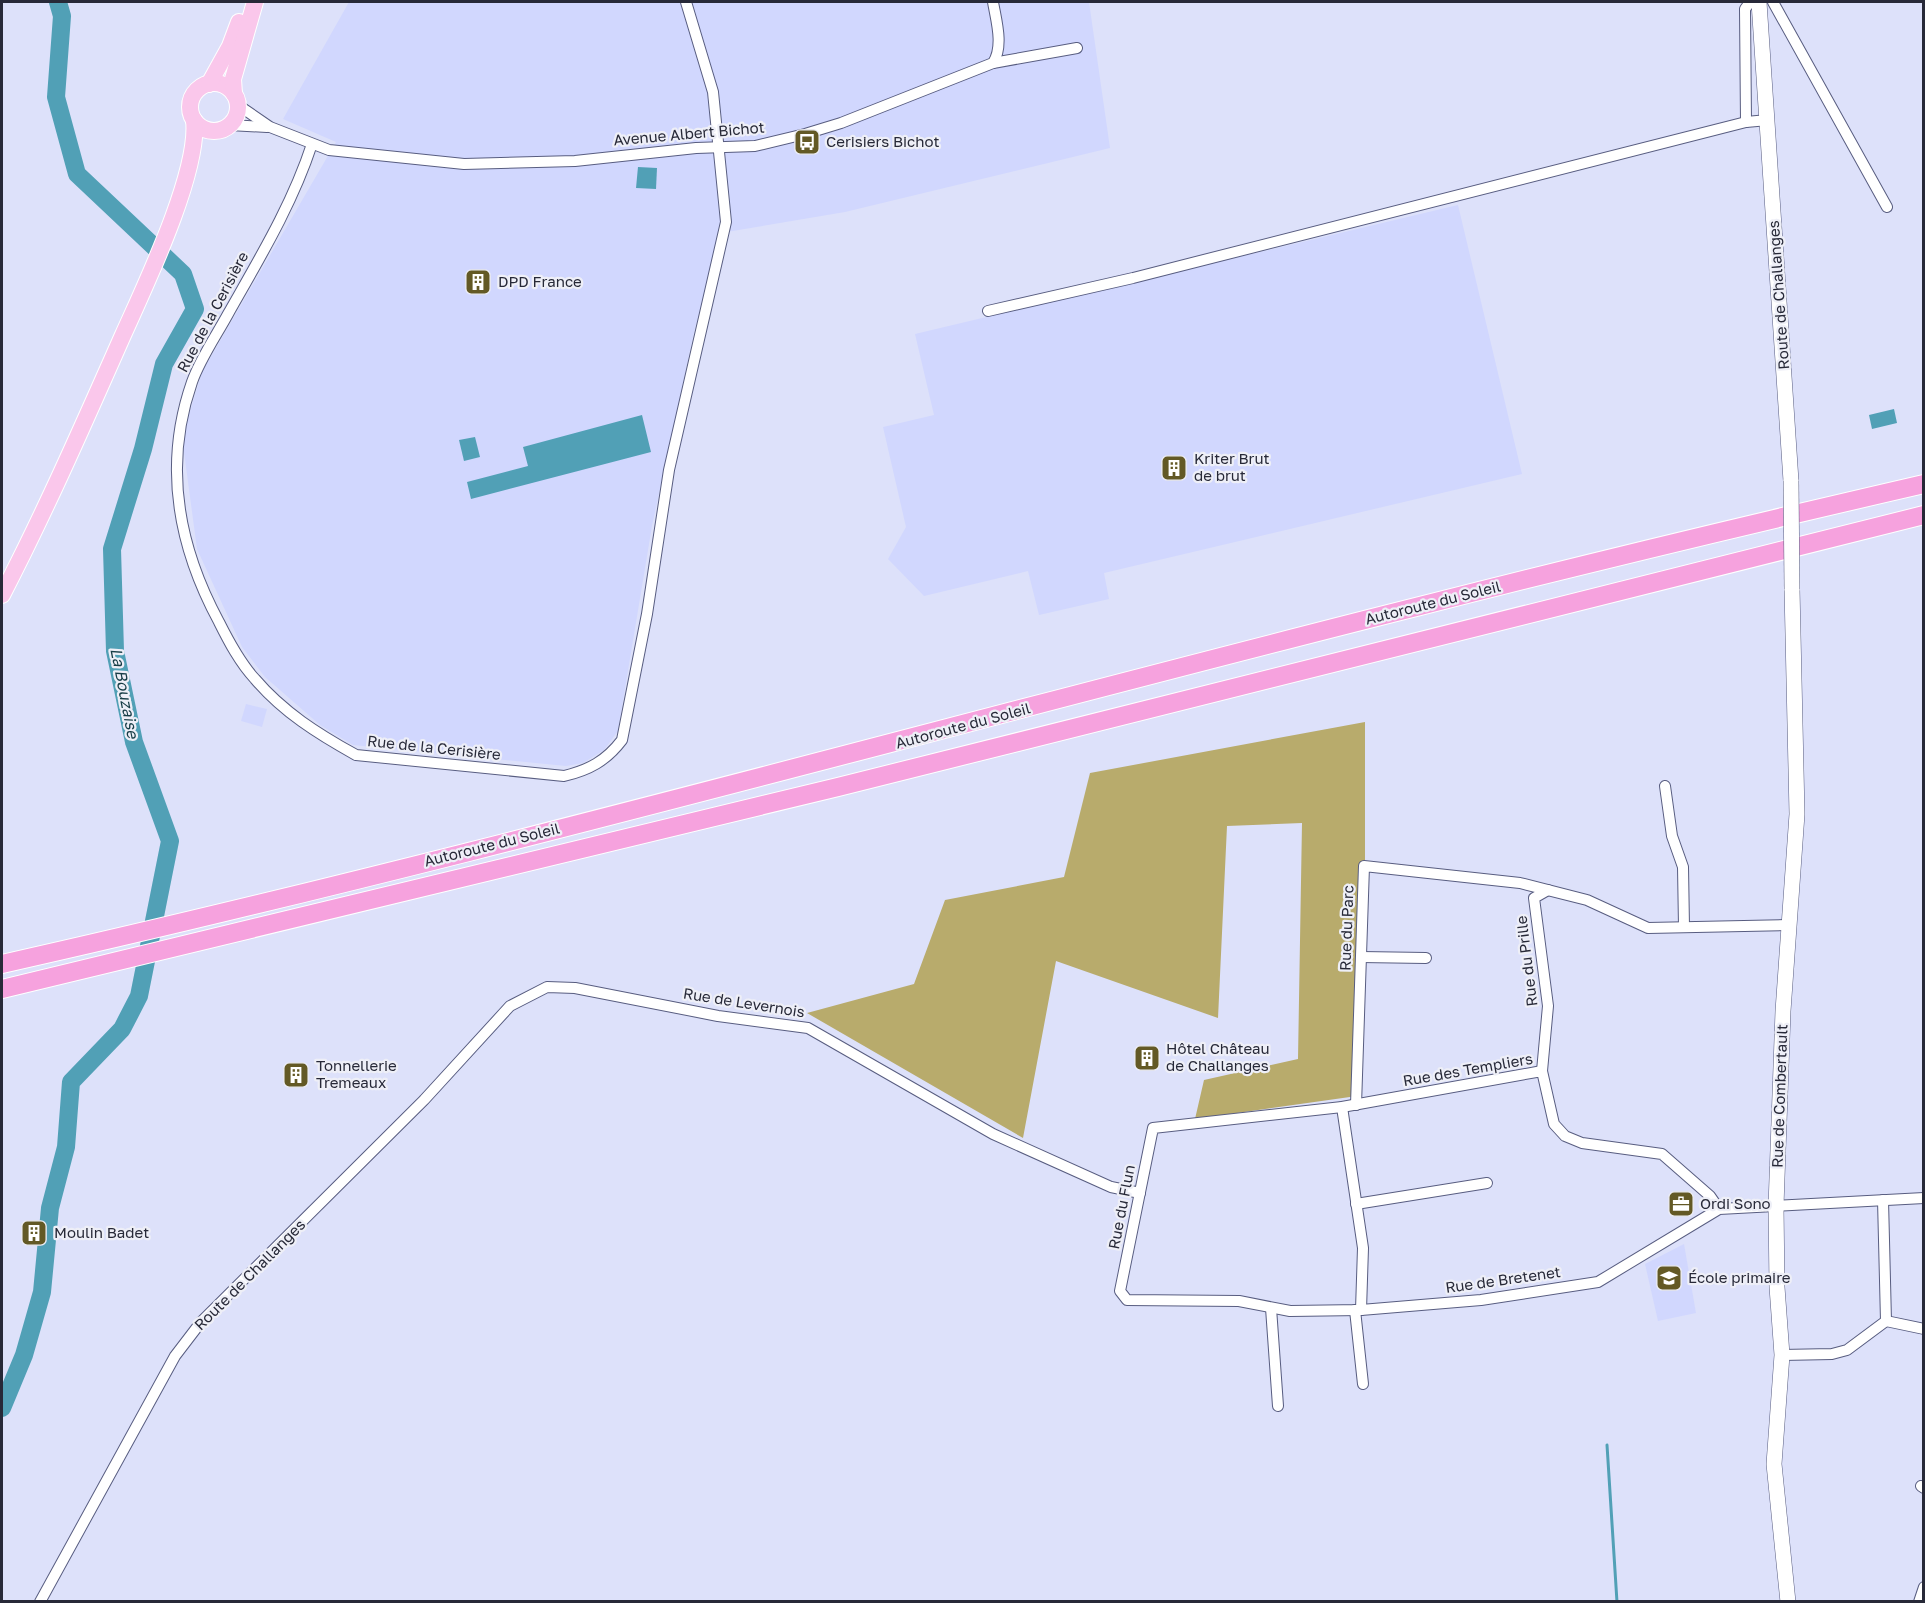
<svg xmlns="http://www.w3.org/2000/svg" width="1925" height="1603" viewBox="0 0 1925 1603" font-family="'Golos Text',sans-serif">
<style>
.built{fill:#d1d7fe}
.forest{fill:#b8ab6c}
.water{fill:#51a0b6}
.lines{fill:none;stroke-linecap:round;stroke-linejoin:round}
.stream{stroke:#51a0b6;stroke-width:3}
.river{stroke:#51a0b6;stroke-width:18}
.street-casing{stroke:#585d80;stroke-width:12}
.secondary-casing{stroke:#585d80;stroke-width:16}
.primary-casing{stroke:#fff;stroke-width:18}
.highway-casing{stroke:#fff;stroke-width:20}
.street{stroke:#fff;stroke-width:10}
.secondary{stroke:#fff;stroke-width:15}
.primary{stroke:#fac7eb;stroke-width:16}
.highway{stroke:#f6a2de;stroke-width:18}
.secondary-bridge-casing{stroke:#585d80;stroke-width:16;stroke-linecap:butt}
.secondary-bridge{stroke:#fff;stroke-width:15}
.labels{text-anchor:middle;stroke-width:4.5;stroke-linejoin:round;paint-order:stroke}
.street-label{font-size:15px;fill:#272938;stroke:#eeeff7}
.poi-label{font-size:15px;fill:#272938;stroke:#eeeff7;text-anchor:start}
.water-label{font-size:16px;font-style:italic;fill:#173d46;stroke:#eeeff7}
</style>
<rect width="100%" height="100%" fill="#dde1fa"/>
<!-- built -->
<g class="built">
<path d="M349 2H1089L1110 148 845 212 721 233 694 332 652 526 618 731 604 750 583 763 566 766 353 745 320 725 265 677 242 647 197 549 182 437 202 372 336 142 283 119Z"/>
<path d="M1458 205 1522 474 1104 573 1109 599 1039 615 1028 571 924 596 888 559 906 527 883 427 934 415 915 334Z"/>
<path d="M246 704 267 709 262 727 241 721Z"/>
<path d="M1684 1244 1696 1313 1658 1321 1645 1264Z"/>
</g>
<!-- forest -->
<path class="forest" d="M1365 722V863L1357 1096 1195 1119 1204 1080 1298 1059 1302 823 1227 826 1218 1018 1056 961 1023 1138 807 1013 914 984 945 900 1064 877 1090 773Z"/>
<!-- water -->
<g class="water">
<path d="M638 167 657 168 656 189 636 188Z"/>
<path d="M1894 409 1897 423 1872 429 1869 415Z"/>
<path d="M642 415 651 452 471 499 467 482 528 466 523 447Z"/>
<path d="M475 437 480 457 464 461 459 440Z"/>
</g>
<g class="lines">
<!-- stream -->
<path class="stream" d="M1607 1445 1617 1602"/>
<!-- river -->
<path class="river" d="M2 1408 24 1355 42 1292 50 1208 66 1147 71 1082 122 1029 139 996 170 841 134 742 115 651 112 549 143 449 164 364 195 309 183 274 77 174 56 97 62 16 58 2"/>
<!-- street casing -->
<g class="street-casing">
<g id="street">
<path d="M1773 2 1887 207"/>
<path d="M993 63 1077 48"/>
<path d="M238 105 270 127 329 150 464 164 575 161 696 148 755 146 805 134 841 123 993 63C1004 46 996 20 993 2"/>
<path d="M1746 122 1745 9 1750 2"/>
<path d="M229 125 267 127"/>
<path d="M312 144C292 205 259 259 228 314 216 336 200 359 192 382 163 465 178 546 219 622 229 642 240 663 255 679 283 712 318 734 356 755L564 776C589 770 606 761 622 740L647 614 669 470 726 222 713 92 686 2"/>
<path d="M988 311 1133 278 1746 122 1768 120"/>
<path d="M1665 786 1672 836 1683 867 1684 927"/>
<path d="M1361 957 1426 958"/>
<path d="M1542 1071 1548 1006 1534 898 1548 890"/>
<path d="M1356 1105 1364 866 1520 883 1587 900 1648 928 1788 925"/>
<path d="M1342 1107 1363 1248 1361 1310"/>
<path d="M1356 1204 1487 1183"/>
<path d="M1719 1209 1710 1196 1662 1154 1582 1143 1565 1136 1554 1124 1542 1071 1342 1107 1153 1128 1120 1291 1127 1300 1239 1301 1290 1311 1361 1310 1481 1300 1598 1282 1719 1209 1924 1198"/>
<path d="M1271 1308 1278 1406"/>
<path d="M1355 1310 1363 1384"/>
<path d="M1886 1321 1924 1329"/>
<path d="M1782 1355 1832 1354 1847 1350 1886 1321 1883 1200"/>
<path d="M1921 1486 1924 1488"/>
<path d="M40 1602 175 1356 201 1322 424 1100 510 1006 547 987 575 988 718 1016 808 1028 993 1134 1111 1187 1140 1193"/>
<path d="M1919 1602 1924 1587"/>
</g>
</g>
<!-- secondary casing -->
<g class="secondary-casing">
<g id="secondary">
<path d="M1759 2 1791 481"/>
<path d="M1788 1602 1774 1464 1782 1355 1777 1287 1776 1206 1783 1011 1797 814 1792 589"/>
</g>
</g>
<!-- primary casing -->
<g class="primary-casing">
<g id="primary">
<circle cx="214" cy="107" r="24"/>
<path d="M209 84 230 46 239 22"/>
<path d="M234 94 233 79 255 2"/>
<path d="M2 595C46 510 84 423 123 335 145 286 200 171 194 120"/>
</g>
</g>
<!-- highway casing -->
<g class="highway-casing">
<g id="highway">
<path d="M2 964C478 857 947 725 1420 606 1588 563 1755 523 1924 484"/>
<path d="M2 989 838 787 1924 515"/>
</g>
</g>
<!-- street -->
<use href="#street" class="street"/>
<!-- secondary -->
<use href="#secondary" class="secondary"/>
<!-- primary -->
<use href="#primary" class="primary"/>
<!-- highway -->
<use href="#highway" class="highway"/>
<!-- secondary-bridge casing -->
<g class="secondary-bridge-casing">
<path id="secondary-bridge" d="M1791 481 1792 589"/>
</g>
<!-- secondary-bridge -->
<use href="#secondary-bridge" class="secondary-bridge"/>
</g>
<!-- icons -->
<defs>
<g id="bus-square" transform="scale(1.35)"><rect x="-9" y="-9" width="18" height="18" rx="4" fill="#635925" stroke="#eeeff7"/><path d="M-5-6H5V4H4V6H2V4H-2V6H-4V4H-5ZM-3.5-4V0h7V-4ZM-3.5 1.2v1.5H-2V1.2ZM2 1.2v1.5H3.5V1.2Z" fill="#fff"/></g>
<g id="building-square" transform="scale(1.35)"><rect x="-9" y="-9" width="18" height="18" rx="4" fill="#635925" stroke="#eeeff7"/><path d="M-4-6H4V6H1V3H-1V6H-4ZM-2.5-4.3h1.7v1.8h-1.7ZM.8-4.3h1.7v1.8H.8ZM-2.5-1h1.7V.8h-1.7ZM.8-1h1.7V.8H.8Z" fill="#fff"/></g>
<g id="office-square" transform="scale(1.35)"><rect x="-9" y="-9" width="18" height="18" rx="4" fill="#635925" stroke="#eeeff7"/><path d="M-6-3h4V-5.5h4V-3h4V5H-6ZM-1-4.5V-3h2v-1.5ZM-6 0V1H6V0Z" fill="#fff"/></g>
<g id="school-square" transform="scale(1.35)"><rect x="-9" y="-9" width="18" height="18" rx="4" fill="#635925" stroke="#eeeff7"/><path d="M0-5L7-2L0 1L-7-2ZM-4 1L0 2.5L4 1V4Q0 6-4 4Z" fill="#fff"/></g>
</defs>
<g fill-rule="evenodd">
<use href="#bus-square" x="807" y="142"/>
<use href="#building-square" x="478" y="282"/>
<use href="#building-square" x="1174" y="468"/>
<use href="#building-square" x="1147" y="1058"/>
<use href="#building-square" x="296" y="1075"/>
<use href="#office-square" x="1681" y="1204"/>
<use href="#building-square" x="34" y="1233"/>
<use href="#school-square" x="1669" y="1278"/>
</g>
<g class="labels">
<!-- street labels -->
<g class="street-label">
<text transform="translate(689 134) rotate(-5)" y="5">Avenue Albert Bichot</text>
<text transform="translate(1779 295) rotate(-94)" y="5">Route de Challanges</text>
<text transform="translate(213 312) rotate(-62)" y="5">Rue de la Cerisière</text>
<text transform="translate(1433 603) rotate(-14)" y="5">Autoroute du Soleil</text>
<text transform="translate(963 726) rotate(-15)" y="5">Autoroute du Soleil</text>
<text transform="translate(434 748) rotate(6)" y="5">Rue de la Cerisière</text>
<text transform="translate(492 845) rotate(-14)" y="5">Autoroute du Soleil</text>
<text transform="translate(1347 928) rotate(-88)" y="5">Rue du Parc</text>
<text transform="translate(1527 961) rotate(-97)" y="5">Rue du Prille</text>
<text transform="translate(744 1003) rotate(9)" y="5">Rue de Levernois</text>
<text transform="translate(1468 1070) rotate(-10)" y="5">Rue des Templiers</text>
<text transform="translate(1780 1096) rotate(-88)" y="5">Rue de Combertault</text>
<text transform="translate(1122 1207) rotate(-79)" y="5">Rue du Flun</text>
<text transform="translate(250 1275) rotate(-45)" y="5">Route de Challanges</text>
<text transform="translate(1503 1280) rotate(-8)" y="5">Rue de Bretenet</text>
</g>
<!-- poi labels -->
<g class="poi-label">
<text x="826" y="147">Cerisiers Bichot</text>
<text x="498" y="287">DPD France</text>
<text x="1194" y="464">Kriter Brut<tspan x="1194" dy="17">de brut</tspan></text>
<text x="1166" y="1054">Hôtel Château<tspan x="1166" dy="17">de Challanges</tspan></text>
<text x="316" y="1071">Tonnellerie<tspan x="316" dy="17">Tremeaux</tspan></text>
<text x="1700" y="1209">Ordi Sono</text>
<text x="54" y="1238">Moulin Badet</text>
<text x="1688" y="1283">École primaire</text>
</g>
<!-- water labels -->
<g class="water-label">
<text transform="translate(125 693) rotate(79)" y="6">La Bouzaise</text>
</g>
</g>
<!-- border -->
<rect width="1925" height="1603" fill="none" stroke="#272938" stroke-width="6"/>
</svg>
